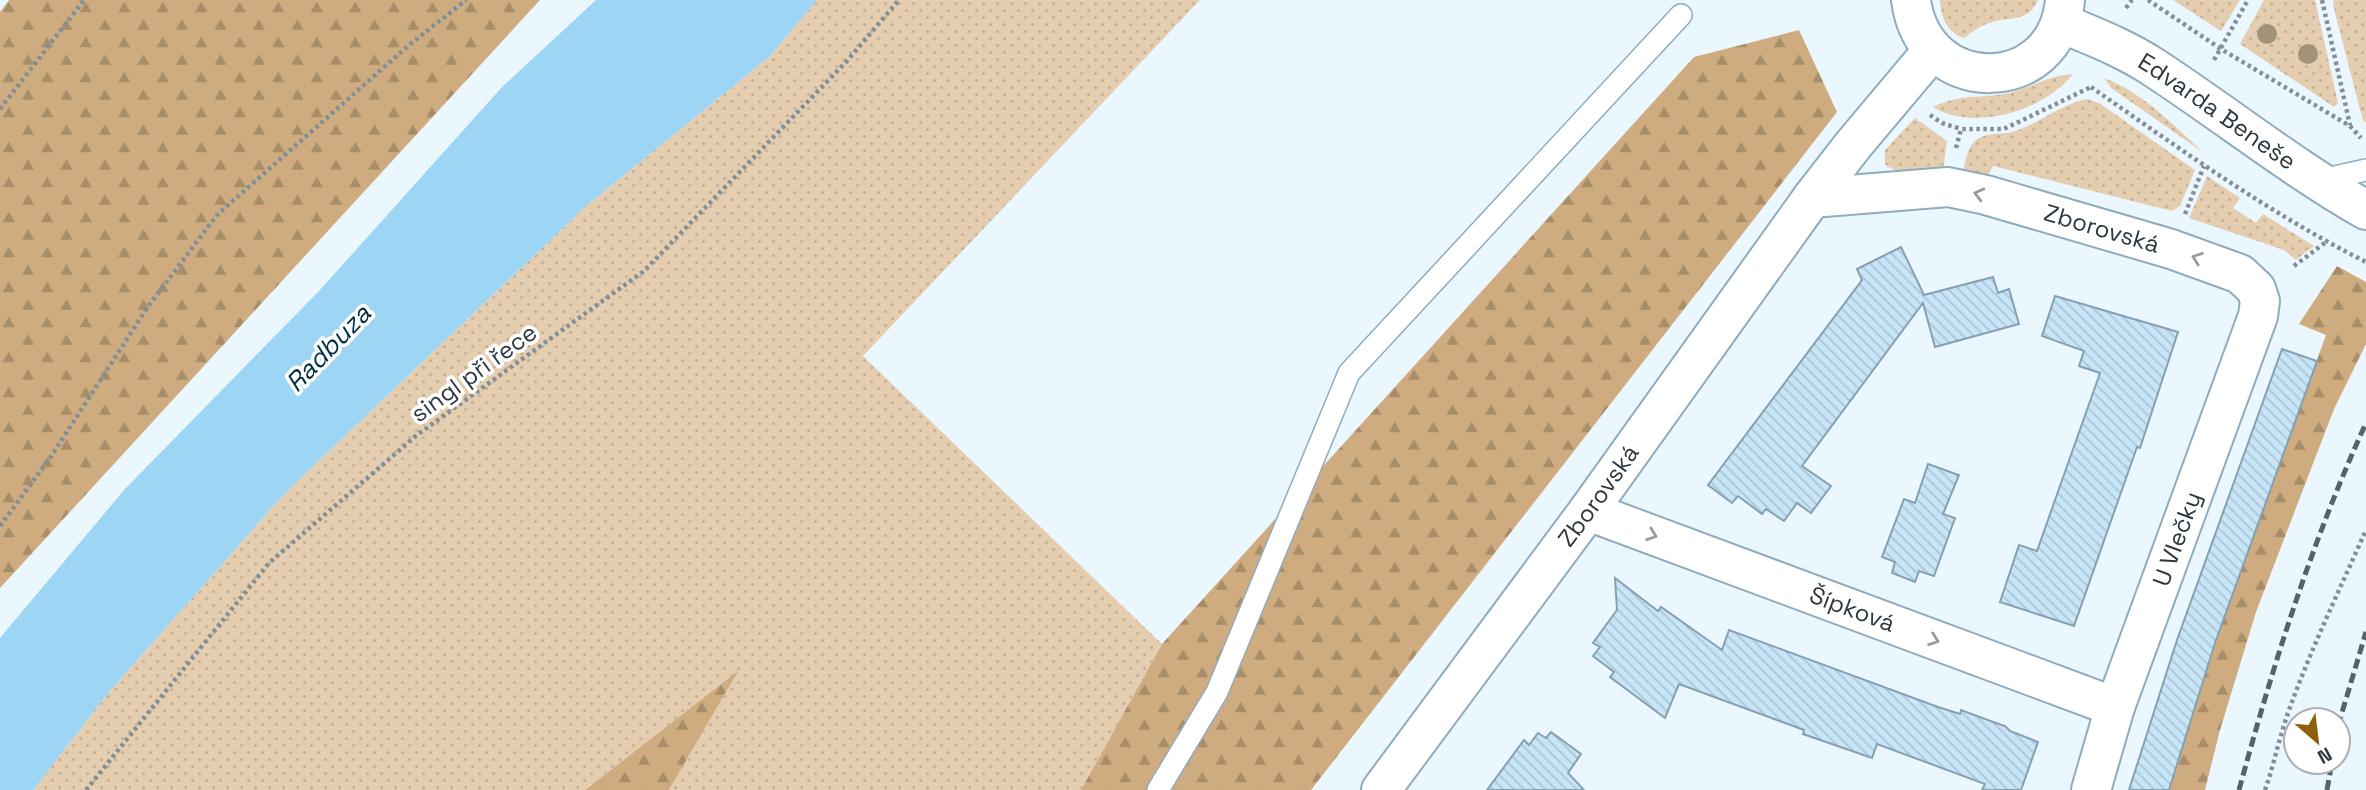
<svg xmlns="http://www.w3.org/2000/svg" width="2366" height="790" viewBox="0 0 2366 790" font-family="'Space Grotesk',sans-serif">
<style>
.grass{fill:url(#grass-dots)}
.forest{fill:url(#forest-firs)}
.water{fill:#9dd5f5}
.building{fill:url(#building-back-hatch);stroke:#84a1b2;stroke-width:2}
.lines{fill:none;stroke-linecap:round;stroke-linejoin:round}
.service-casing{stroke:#8facbd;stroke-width:24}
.minor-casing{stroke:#8facbd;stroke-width:42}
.tertiary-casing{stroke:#8facbd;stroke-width:42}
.path{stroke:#838f96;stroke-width:4.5;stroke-dasharray:3.5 3.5;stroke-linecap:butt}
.service{stroke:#fff;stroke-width:21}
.minor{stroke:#fff;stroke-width:38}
.tertiary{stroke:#fff;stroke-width:38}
.rail{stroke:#566269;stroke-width:5;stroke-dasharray:10 5;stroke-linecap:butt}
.tree{fill:#a19377}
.oneway{stroke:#969c9f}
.labels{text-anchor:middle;stroke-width:7;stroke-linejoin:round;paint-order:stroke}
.street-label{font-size:24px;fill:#2c383f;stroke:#fff}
.water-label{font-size:26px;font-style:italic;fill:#003045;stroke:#fff}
</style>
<defs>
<pattern id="grass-dots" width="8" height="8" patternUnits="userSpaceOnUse" patternTransform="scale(1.75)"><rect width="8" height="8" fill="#e5cdaf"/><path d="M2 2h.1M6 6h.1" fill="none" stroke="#c5b198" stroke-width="1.8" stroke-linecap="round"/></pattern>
<pattern id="forest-firs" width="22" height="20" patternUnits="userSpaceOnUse" patternTransform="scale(1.75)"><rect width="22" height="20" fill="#cfac7f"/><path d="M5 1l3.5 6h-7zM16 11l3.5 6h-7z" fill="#a88d69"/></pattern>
<pattern id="building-back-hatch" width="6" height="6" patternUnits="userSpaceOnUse" patternTransform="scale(1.75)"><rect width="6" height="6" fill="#c7e5f7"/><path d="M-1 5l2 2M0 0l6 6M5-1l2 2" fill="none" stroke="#abc5d5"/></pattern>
</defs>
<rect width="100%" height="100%" fill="#ebf7ff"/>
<!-- grass -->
<g class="grass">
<path d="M817 0H1200L863 356 1162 644 1081 790H669L737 672 585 790H33L108 693 285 493 585 207 770 56Z"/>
<path d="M1940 0H2038C2029 23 2008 16 1989 23 1980 26 1972 32 1964 38 1947 33 1941 17 1940 0Z"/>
<path d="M2173 0H2240L2221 31Z"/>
<path d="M2264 0H2315L2338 103 2334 107 2240 44Z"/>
<path d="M2334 0H2366V122L2363 121 2333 5Z"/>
<path d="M2073 74C2044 111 1974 132 1933 107 1962 93 1980 99 2009 93 2031 88 2049 75 2073 74Z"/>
<path d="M2104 78C2144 93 2173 125 2204 153L2111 88Z"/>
<path d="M2087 99 2099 103 2195 170 2180 206 2172 211 1993 166 1986 179 1963 171C1966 161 1967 148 1975 141 1985 132 2000 135 2012 132 2038 125 2060 104 2087 99Z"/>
<path d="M1915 118 1947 141 1943 170C1925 170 1898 177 1885 164V150Z"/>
<path d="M2207 176 2240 198 2233 208 2256 223 2263 214 2314 246 2296 260 2284 250 2189 218Z"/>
</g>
<!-- forest -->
<g class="forest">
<path d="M9 0H540L0 588V12Z"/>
<path d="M1799 30 1837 112 1311 790H1081L1162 644 1694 57Z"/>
<path d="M2337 266 2366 282V344L2334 409 2256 612 2220 730 2205 790H2169L2217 638 2326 335 2299 324Z"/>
<path d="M738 671 669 790H585Z"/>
</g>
<!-- water -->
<path class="water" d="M596 0H817L770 56 585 207 285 493 108 693 33 790H0V638L124 490 319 291 503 86Z"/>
<!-- building -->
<g class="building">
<path d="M1901 247 1924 295 1993 277 1998 293 2009 289 2019 324 1935 347 1923 303 1802 466 1831 486 1811 513 1797 503 1784 521 1766 509 1762 514 1738 496 1732 503 1708 485 1862 280 1857 269Z"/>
<path d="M2055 296 2178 332 2140 448 2137 447 2074 626 2000 602 2019 545 2037 551 2100 373 2079 366 2084 351 2042 336Z"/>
<path d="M2282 349 2317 361 2215 643 2169 790H2129L2177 640Z"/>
<path d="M1928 464 1959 475 1943 514 1955 518 1934 576 1919 571 1915 582 1892 573 1895 562 1882 557 1904 499 1915 503Z"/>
<path d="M1615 578 1658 611 1661 607 1722 650 1729 630 1938 707 1960 714 1961 710 1996 723 2005 726 2010 731 2038 742 2021 790H1982L1985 784 1877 744 1872 758 1803 734 1804 730 1679 684 1665 718 1610 677 1614 672 1593 656 1600 647 1593 643 1617 610Z"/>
<path d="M1551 732 1581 754 1568 773 1584 790H1487L1524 740 1529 745 1538 733 1546 738Z"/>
</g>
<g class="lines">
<!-- service casing -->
<g class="service-casing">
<g id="service">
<path d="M2317 181 2366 170"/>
<path d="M1158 790 1217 692 1349 373 1681 15"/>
</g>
</g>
<!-- minor casing -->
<g class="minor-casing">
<g id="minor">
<path id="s1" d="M1812 198 1948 187 1986 195 2171 249 2240 274 2256 289 2260 301 2258 316 2115 707 2091 790"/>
<path id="s2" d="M1588 511 2115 707"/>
</g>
</g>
<!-- tertiary casing -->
<g class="tertiary-casing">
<g id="tertiary">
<path d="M1911 0C1924 99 2057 96 2065 0"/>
<path id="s3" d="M2061 23C2092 36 2124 48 2153 67 2225 114 2291 167 2366 210"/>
<path id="s4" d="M1381 790 1588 511 1812 198 1854 144 1933 50"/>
</g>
</g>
<!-- path -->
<g class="path">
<path d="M2148 0 2221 49 2350 126 2361 138"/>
<path d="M2322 0 2350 125"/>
<path d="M2126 8 2132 0"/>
<path d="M2214 60 2248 0"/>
<path d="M2091 87C2180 149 2269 213 2366 262"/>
<path d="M0 109 84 0"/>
<path d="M1930 115 1942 123 1961 129"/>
<path d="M1956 148 1961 129H2004L2091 87"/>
<path d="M2185 214 2204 166"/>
<path d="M2294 266 2326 242"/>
<path d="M0 526 50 458 147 308 217 215 408 46 466 0"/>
<path d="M86 790 269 563 417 435 644 271 846 62 899 0"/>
<path d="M2265 790C2274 765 2279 738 2288 713 2310 651 2339 591 2366 530"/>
</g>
<!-- service -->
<use href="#service" class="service"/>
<!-- minor -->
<use href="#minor" class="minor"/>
<!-- tertiary -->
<use href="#tertiary" class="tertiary"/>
<!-- rail -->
<g class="rail">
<path d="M2338 726 2366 632"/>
<path d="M2239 790C2273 665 2312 541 2366 423"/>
<path d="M2327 790 2332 762"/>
</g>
</g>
<!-- trees -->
<g class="tree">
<circle cx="2267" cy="34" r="10"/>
<circle cx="2308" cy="54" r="10"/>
</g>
<!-- one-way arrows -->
<defs><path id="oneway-chevron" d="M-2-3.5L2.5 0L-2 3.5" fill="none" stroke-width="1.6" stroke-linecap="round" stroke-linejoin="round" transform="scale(1.75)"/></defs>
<g class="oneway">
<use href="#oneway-chevron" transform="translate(1979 194) rotate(-166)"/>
<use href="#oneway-chevron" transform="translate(2197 258) rotate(-160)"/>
<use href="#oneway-chevron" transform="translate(1652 535) rotate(20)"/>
<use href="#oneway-chevron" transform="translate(1934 640) rotate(20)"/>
</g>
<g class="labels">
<!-- street labels -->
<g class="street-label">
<text dy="8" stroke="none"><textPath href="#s3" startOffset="180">Edvarda Beneše</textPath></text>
<text dy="8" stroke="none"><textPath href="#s1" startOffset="296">Zborovská</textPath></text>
<text transform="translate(474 373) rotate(-36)" y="8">singl při řece</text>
<text dy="8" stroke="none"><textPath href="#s4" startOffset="366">Zborovská</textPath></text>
<text transform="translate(2177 539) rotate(-70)" y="8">U Vlečky</text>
<text dy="8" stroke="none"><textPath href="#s2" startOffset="282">Šípková</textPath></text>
</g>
<!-- water labels -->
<g class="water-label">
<text transform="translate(328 348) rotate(-46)" y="9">Radbuza</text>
</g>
</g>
<!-- north arrow -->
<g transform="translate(2317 741) rotate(152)"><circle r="33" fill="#ffffff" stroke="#abafb2" stroke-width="2"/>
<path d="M0-5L12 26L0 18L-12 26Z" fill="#8f600b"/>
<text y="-10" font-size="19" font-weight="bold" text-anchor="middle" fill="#2c383f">N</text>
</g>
</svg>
